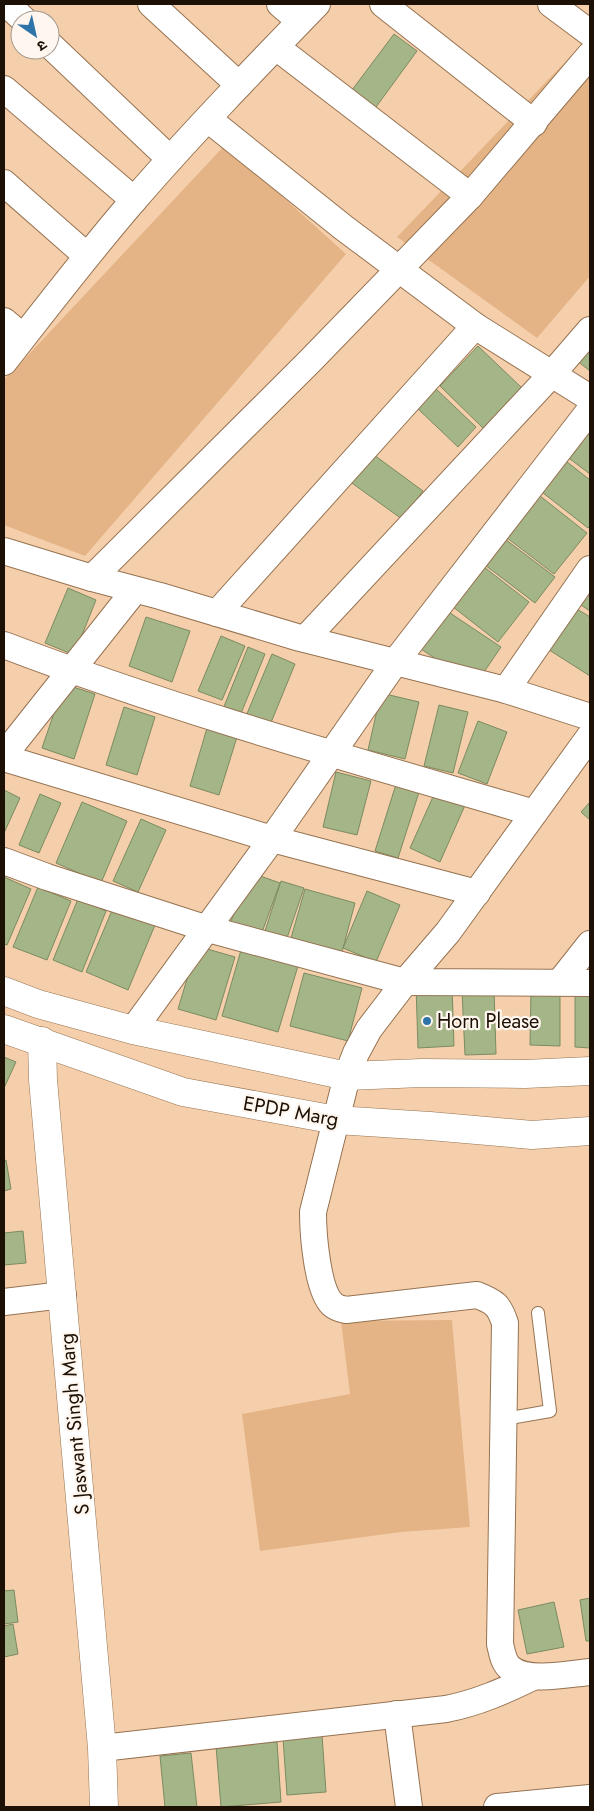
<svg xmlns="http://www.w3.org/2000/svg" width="594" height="1811" viewBox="0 0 594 1811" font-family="Jost,'Noto Sans Devanagari',sans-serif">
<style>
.green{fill:#e4b486}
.building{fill:#a4b588;stroke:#7b8b60}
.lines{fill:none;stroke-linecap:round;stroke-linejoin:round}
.lane-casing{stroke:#967352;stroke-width:14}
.street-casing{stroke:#967352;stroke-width:28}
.secondary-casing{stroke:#967352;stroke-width:29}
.lane{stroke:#fff;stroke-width:12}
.street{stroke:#fff;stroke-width:26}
.secondary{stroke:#fff;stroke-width:28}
.poi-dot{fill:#2e74a9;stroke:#fef6ef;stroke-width:2}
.labels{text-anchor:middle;stroke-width:4.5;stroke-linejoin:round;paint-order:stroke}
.poi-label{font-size:20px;fill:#1d1004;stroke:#fef6ef;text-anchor:start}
.street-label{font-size:20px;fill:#1d1004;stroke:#fef6ef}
</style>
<rect width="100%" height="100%" fill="#f5cfab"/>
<!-- green -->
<g class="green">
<path d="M590 36V276L537 338 397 237Z"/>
<path d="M225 145 346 254 85 556 4 525V379L17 367Z"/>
<path d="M452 1320 470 1527 401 1532 260 1551 242 1414 350 1394 341 1321Z"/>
</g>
<!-- building -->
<g class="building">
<path d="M394 34 417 51 376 107 352 90Z"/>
<path d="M590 341V371L576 360Z"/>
<path d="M478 346 522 388 483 428 440 386Z"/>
<path d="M434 387 476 427 458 447 415 406Z"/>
<path d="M590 416V474L562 453Z"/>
<path d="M370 452 423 491 402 519 349 481Z"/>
<path d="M562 458 590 480V525L588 528 538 489Z"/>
<path d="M535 492 587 533 554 574 502 534Z"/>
<path d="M501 536 555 577 535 603 481 562Z"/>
<path d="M479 563 529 602 498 642 448 603Z"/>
<path d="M590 579V611L575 601Z"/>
<path d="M68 588 96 600 74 655 45 643Z"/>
<path d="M569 604 590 617V676L543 646Z"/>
<path d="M447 611 501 647 484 672 445 665 421 649Z"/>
<path d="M146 617 190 631 172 682 129 666Z"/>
<path d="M221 636 245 646 222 700 198 691Z"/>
<path d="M248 647 265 654 240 716 223 709Z"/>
<path d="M272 654 295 664 270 725 246 716Z"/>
<path d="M64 684 95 694 74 759 42 748Z"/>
<path d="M381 693 419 702 405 759 368 750Z"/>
<path d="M439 705 468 712 453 773 424 766Z"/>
<path d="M124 707 155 717 137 775 106 765Z"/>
<path d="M478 721 507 732 487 784 458 773Z"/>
<path d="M207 728 237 737 219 795 190 786Z"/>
<path d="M336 772 371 781 357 835 323 827Z"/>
<path d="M398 778 421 786 398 858 375 851Z"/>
<path d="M4 790 20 798 4 833Z"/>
<path d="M436 790 466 803 440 862 410 848Z"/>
<path d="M40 794 61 803 39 853 19 845Z"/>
<path d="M82 802 127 821 101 883 56 863Z"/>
<path d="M590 802V820L581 812Z"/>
<path d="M141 819 166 830 138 892 113 881Z"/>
<path d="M249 872 280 883 261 935 230 924Z"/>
<path d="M4 877 31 889 7 945 4 944Z"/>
<path d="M281 881 304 888 287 938 265 931Z"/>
<path d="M38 887 71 901 47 960 13 947Z"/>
<path d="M305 889 355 903 342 952 291 938Z"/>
<path d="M367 891 400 905 376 962 343 948Z"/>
<path d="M78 899 106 911 82 972 53 960Z"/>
<path d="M113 908 155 925 128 990 86 972Z"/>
<path d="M197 946 235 957 216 1020 178 1009Z"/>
<path d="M241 950 298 966 278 1032 222 1016Z"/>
<path d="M304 973 362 988 348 1041 290 1026Z"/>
<path d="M452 985 454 1046 418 1048 416 986Z"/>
<path d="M575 985H590V1048L575 1047Z"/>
<path d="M494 990 496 1054 465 1055 462 991Z"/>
<path d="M531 990H560V1046L530 1045Z"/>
<path d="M4 1057 16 1062 4 1088Z"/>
<path d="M6 1160 11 1189 4 1191V1161Z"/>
<path d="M23 1231 26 1263 4 1265V1233Z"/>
<path d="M14 1590 18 1622 4 1624V1591Z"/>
<path d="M590 1598V1641H586L580 1600Z"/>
<path d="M554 1602 564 1647 527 1654 518 1610Z"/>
<path d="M13 1624 18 1654 4 1657V1626Z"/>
<path d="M322 1735 326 1792 287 1795 283 1738Z"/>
<path d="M277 1742 281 1802 221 1807 216 1746Z"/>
<path d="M191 1753 197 1807H165L160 1756Z"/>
</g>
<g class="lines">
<!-- lane casing -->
<g class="lane-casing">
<path id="lane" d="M504 1419 550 1411 538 1313"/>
</g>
<!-- street casing -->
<g class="street-casing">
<g id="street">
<path d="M7 4 24 20"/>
<path d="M151 4 239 85"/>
<path d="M280 4 300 21"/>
<path d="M383 4 534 123"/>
<path d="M551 4 590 33"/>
<path d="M50 45 170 159"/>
<path d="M276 47 470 196"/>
<path d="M4 89 134 200"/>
<path d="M208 119 344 228 475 326 590 398"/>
<path d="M4 183 87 256"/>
<path d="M4 321 23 337"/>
<path d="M4 362C47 307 89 252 134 200 193 132 255 68 317 4"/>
<path d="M4 551 92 578 160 596 300 638 506 690 590 717"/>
<path d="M92 578 311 360 470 196 590 55"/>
<path d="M217 613 475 326"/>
<path d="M305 639 552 374 590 330"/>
<path d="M4 645C177 711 357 761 534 813"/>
<path d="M506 690 590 569"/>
<path d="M590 736 448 932 405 982 369 1029 356 1053 347 1076 313 1212C313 1233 317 1289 332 1304 336 1308 341 1309 346 1310L477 1295C495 1302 499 1305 505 1323L500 1644C502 1652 503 1662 510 1668 527 1683 569 1674 590 1672"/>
<path d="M4 755 135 590"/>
<path d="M4 758 272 839 477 893"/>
<path d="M4 861 47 877 208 929 405 982 590 983"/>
<path d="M560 982 590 944"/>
<path d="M133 1030 272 839 396 661 590 410"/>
<path d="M4 1302 63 1295"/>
<path d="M397 1714 409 1807"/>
<path d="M102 1748 446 1709C477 1703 504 1691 533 1677"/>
<path d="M497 1807 590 1798"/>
</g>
</g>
<!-- secondary casing -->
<g class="secondary-casing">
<g id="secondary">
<path d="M4 991 38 1004 133 1030 347 1076 422 1073 525 1074 590 1071"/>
<path d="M4 1029 183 1092 336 1120 430 1126 532 1135 590 1131"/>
<path d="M42 1041 43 1080 102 1748 104 1807"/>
</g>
</g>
<!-- lane -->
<use href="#lane" class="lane"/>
<!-- street -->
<use href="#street" class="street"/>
<!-- secondary -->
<use href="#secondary" class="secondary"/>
</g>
<!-- markers -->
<circle class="poi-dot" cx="427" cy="1021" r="5"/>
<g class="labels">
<!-- poi labels -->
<g class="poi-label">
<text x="437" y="1028">Horn Please</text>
</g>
<!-- street labels -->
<g class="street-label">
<text transform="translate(291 1111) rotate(10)" y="7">EPDP Marg</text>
<text transform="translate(74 1424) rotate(-95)" y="7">S Jaswant Singh Marg</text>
</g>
</g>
<!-- border -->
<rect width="594" height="1811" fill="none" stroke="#1d1004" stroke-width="10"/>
<!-- north arrow -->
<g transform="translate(35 35) rotate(146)"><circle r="24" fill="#fef6ef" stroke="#a49a91"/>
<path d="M0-4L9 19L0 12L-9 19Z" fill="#2e74a9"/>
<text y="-8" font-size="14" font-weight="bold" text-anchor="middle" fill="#1d1004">उ</text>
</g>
</svg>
